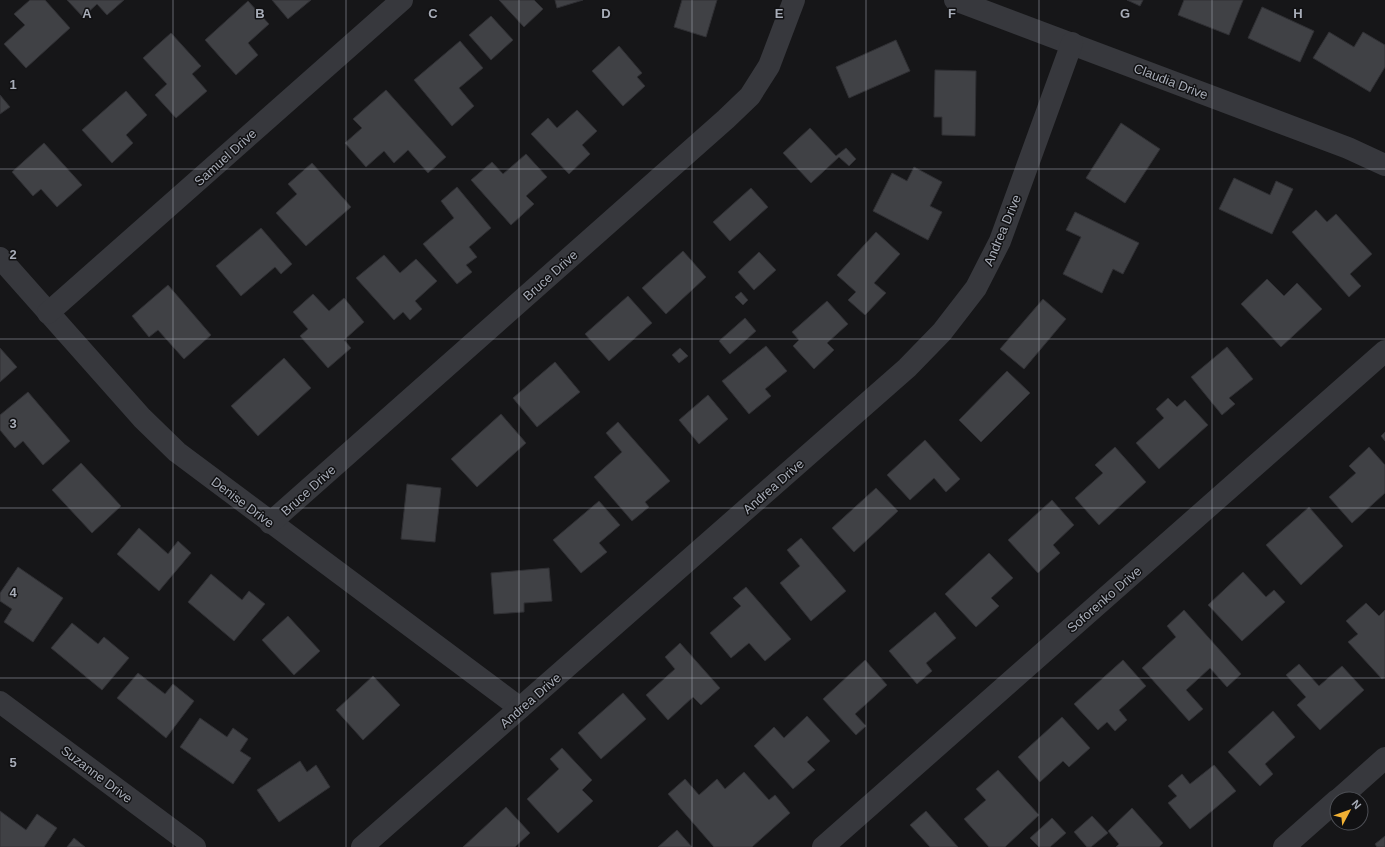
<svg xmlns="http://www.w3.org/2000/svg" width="1385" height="847" viewBox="0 0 1385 847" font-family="Arial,sans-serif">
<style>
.building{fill:#404145;stroke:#303034}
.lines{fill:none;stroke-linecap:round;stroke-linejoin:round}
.minor{stroke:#37383d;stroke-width:22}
.grid{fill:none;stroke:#a8adb8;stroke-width:1;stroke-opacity:0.55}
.labels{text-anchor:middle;stroke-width:3;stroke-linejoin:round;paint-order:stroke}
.street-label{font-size:13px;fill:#a8adb8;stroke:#111113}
.grid-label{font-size:13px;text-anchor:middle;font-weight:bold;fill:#a8adb8;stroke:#111113;stroke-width:3;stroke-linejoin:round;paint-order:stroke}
</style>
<rect width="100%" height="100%" fill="#161618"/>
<!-- building -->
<g class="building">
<path d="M30 0H45L70 28 26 68 4 44 25 25 14 14Z"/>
<path d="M67 0H124L107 15 97 4 83 17Z"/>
<path d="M272 0H311L288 19Z"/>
<path d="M499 0H534L543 9 524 27Z"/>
<path d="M555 0H583L557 8Z"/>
<path d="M682 0H717L706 37 674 27Z"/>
<path d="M1127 0H1143L1140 6Z"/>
<path d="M1184 0H1243L1229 35 1178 15Z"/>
<path d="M248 1 269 24 248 43 258 55 236 75 205 40Z"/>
<path d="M1262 7 1314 31 1300 62 1248 38Z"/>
<path d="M491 16 513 40 491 60 469 35Z"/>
<path d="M1329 32 1354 47 1363 32 1385 45V67L1370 92 1313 58Z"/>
<path d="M171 33 201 66 192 74 207 91 176 118 155 95 167 84 143 58Z"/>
<path d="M896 40 910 71 849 98 836 67Z"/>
<path d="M460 41 483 68 459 88 474 106 452 126 414 80Z"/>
<path d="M619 46 642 73 637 77 645 86 623 106 592 71Z"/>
<path d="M935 70 976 71 975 136 942 135V117H934Z"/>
<path d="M386 90 446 157 428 173 408 150 394 163 384 151 366 167 345 143 362 128 353 119Z"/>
<path d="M126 91 147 115 126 135 133 143 112 163 82 130Z"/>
<path d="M0 95 10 107 0 114Z"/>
<path d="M577 110 597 131 582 145 590 154 569 174 531 134 548 118 557 128Z"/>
<path d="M1121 123 1160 149 1125 203 1086 178Z"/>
<path d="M810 128 836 156 846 148 856 159 849 166 839 157 811 183 783 153Z"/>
<path d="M44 143 82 185 57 207 41 189 33 196 12 172Z"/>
<path d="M526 154 547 177 526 196 534 204 511 225 471 180 492 162 503 174Z"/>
<path d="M312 163 351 207 306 246 276 213 297 194 288 184Z"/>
<path d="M914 167 942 182 930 206 942 212 928 240 873 211 892 173 907 181Z"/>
<path d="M1234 178 1270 195 1276 181 1293 189 1272 234 1219 209Z"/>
<path d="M457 187 491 228 469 247 477 257 466 265 472 272 457 284 423 244 454 218 441 201Z"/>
<path d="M751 188 768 207 730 241 713 222Z"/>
<path d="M1316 210 1327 222 1336 214 1372 254 1350 274 1361 286 1349 297 1292 232Z"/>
<path d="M1075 212 1139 243 1123 274 1113 269 1102 293 1063 274 1081 237 1066 230Z"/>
<path d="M261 228 292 264 281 274 275 267 241 296 216 266Z"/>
<path d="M876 232 900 254 874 283 886 293 865 315 848 300 856 292 837 275Z"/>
<path d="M683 251 706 277 666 314 642 288Z"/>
<path d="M759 252 776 270 754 290 738 272Z"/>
<path d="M384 255 400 273 416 259 437 281 415 301 422 309 410 320 403 312 394 320 356 278Z"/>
<path d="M1267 279 1284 296 1297 283 1322 309 1281 347 1241 304Z"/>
<path d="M168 285 211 335 184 359 158 330 149 337 132 316Z"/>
<path d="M741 292 748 300 743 305 735 297Z"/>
<path d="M313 294 329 311 344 298 364 322 344 340 351 348 328 368 300 336 308 329 293 312Z"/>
<path d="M628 296 652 323 609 361 585 334Z"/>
<path d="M1043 299 1066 319 1024 369 1000 349Z"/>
<path d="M827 301 848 324 827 343 834 350 814 369 793 346 799 340 792 332Z"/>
<path d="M745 318 756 331 730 354 719 341Z"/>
<path d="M766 346 787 371 765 389 771 396 749 414 722 381Z"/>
<path d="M1227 347 1253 379 1229 398 1235 404 1222 415 1191 377Z"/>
<path d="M0 348 17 367 0 382Z"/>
<path d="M680 348 688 356 679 363 672 355Z"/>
<path d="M284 358 311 388 258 436 231 406Z"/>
<path d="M555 362 580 392 537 427 513 398Z"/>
<path d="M1007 371 1030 393 981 442 959 420Z"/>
<path d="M28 392 70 441 43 465 23 441 15 448 0 430V415Z"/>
<path d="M708 395 728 419 699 444 679 420Z"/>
<path d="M1168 398 1177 407 1185 400 1208 425 1159 469 1136 443 1164 418 1156 409Z"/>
<path d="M501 414 526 443 477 487 451 459Z"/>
<path d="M618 422 670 481 645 502 649 507 632 521 594 477 622 452 606 433Z"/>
<path d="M1385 432V441L1381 436Z"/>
<path d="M925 440 960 479 946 492 934 478 910 500 887 475Z"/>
<path d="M1115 447 1146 482 1099 525 1075 498 1103 473 1095 465Z"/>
<path d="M1369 447 1385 465V493L1352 523 1329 497 1356 473 1349 466Z"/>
<path d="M81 463 121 506 92 533 52 490Z"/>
<path d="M407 484 441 488 435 542 401 539Z"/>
<path d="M876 488 898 511 854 552 832 528Z"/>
<path d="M1052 500 1074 525 1053 545 1060 553 1038 573 1008 540Z"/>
<path d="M599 501 620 525 599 543 607 552 581 573 553 540Z"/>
<path d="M1309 507 1343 546 1301 585 1266 545Z"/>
<path d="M139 528 168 554 178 541 191 553 159 591 117 554Z"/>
<path d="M801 538 846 591 811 621 780 583 800 566 787 550Z"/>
<path d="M989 553 1013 578 991 598 999 606 976 627 945 594Z"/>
<path d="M18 567 63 598 33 642 4 622 12 609 0 601V593Z"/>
<path d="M549 568 552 601 524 603V612L494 614 491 573Z"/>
<path d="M1243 572 1266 597 1274 590 1285 602 1242 641 1208 605Z"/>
<path d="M211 574 242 600 249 591 265 604 234 641 188 602Z"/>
<path d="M746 587 791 639 765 661 749 643 731 658 710 633 741 606 733 598Z"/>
<path d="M1366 603 1379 616 1385 610V677L1382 679 1348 642 1358 634 1346 621Z"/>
<path d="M1184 610 1241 674 1227 687 1210 668 1186 690 1203 709 1189 721 1142 668 1176 637 1167 626Z"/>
<path d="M935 612 956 638 926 663 932 671 917 684 889 651Z"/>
<path d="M288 616 320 651 294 675 262 640Z"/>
<path d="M72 623 98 644 104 637 129 658 102 690 51 648Z"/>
<path d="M680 643 720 688 701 705 693 697 668 720 646 695 675 669 665 657Z"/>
<path d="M865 660 887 685 855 714 866 726 856 735 823 699Z"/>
<path d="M1123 660 1146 686 1119 710 1127 720 1115 731 1107 722 1098 730 1074 704Z"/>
<path d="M1299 664 1319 686 1342 666 1364 690 1320 730 1297 705 1306 697 1286 675Z"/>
<path d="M138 673 165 694 173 684 194 701 166 738 117 698Z"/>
<path d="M373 676 400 705 363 740 336 710Z"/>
<path d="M623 693 646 719 601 759 578 733Z"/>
<path d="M1273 711 1295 737 1265 764 1273 774 1260 786 1228 752Z"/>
<path d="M807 716 830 741 807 762 815 770 793 789 754 746 774 727 784 738Z"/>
<path d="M1062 717 1090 748 1069 767 1063 761 1040 782 1018 757Z"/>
<path d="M200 718 227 737 233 728 248 739 240 751 251 758 233 784 180 747Z"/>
<path d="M562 748 592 780 582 790 593 801 558 833 527 799 559 769 550 759Z"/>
<path d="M300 761 307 772 316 765 330 787 279 822 257 790Z"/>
<path d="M1214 765 1236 791 1190 829 1168 803 1177 796 1168 786 1182 774 1190 784Z"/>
<path d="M998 770 1039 815 1005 847H989L964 819 986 800 976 789Z"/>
<path d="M744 772 769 800 775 795 790 813 752 847H714L668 794 685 779 699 795 717 779 725 789Z"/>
<path d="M506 807 530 833 515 847H463Z"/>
<path d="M1132 808 1163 843 1159 847H1116L1119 844 1108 831Z"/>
<path d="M0 811 26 830 37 814 57 828 44 847H0Z"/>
<path d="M926 811 958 847H930L910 825Z"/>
<path d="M1092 816 1108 833 1091 847H1087L1074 832Z"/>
<path d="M1052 818 1066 833 1050 847H1039L1030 838Z"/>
<path d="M677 830 692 847H658Z"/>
<path d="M1385 836V847H1377L1375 844Z"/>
<path d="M74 838 85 847H67Z"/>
</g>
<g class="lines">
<!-- minor -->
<g class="minor">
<path d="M955 0 1348 148 1385 165"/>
<path d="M0 258 142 418 177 452 520 708"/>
<path d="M48 313 402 0"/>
<path d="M270 523 726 119 750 96 769 66 794 0"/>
<path d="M0 702 195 847"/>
<path d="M1339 799 1385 758"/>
<path d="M362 847 907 368 942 332 976 288 1000 241 1072 43"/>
<path d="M823 847 1385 351"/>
<path d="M1284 847 1337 800"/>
</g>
</g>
<!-- grid -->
<path class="grid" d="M173 0V847M346 0V847M519 0V847M692 0V847M866 0V847M1039 0V847M1212 0V847M0 169H1385M0 339H1385M0 508H1385M0 678H1385"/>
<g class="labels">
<!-- street labels -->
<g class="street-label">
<text transform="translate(1171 81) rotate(21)" y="5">Claudia Drive</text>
<text transform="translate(225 157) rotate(-42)" y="5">Samuel Drive</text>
<text transform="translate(1002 230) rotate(-67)" y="5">Andrea Drive</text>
<text transform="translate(550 275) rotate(-42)" y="5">Bruce Drive</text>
<text transform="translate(773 486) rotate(-41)" y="5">Andrea Drive</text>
<text transform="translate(308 490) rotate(-42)" y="5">Bruce Drive</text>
<text transform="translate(243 502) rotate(37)" y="5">Denise Drive</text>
<text transform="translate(1104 599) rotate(-41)" y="5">Soforenko Drive</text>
<text transform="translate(530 700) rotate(-41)" y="5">Andrea Drive</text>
<text transform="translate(97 774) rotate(37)" y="5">Suzanne Drive</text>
</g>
</g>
<g class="grid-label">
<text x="87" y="18">A</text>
<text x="260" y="18">B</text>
<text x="433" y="18">C</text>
<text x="606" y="18">D</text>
<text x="779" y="18">E</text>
<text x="952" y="18">F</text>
<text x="1125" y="18">G</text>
<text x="1298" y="18">H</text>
<text x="13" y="89">1</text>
<text x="13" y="259">2</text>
<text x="13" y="428">3</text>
<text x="13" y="597">4</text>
<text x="13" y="767">5</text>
</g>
<!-- north arrow -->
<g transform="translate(1349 811) rotate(49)"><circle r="19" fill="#111113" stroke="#4d4f55"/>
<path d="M0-3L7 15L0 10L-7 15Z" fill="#f2b134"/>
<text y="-6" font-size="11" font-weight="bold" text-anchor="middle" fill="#a8adb8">N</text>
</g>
</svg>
